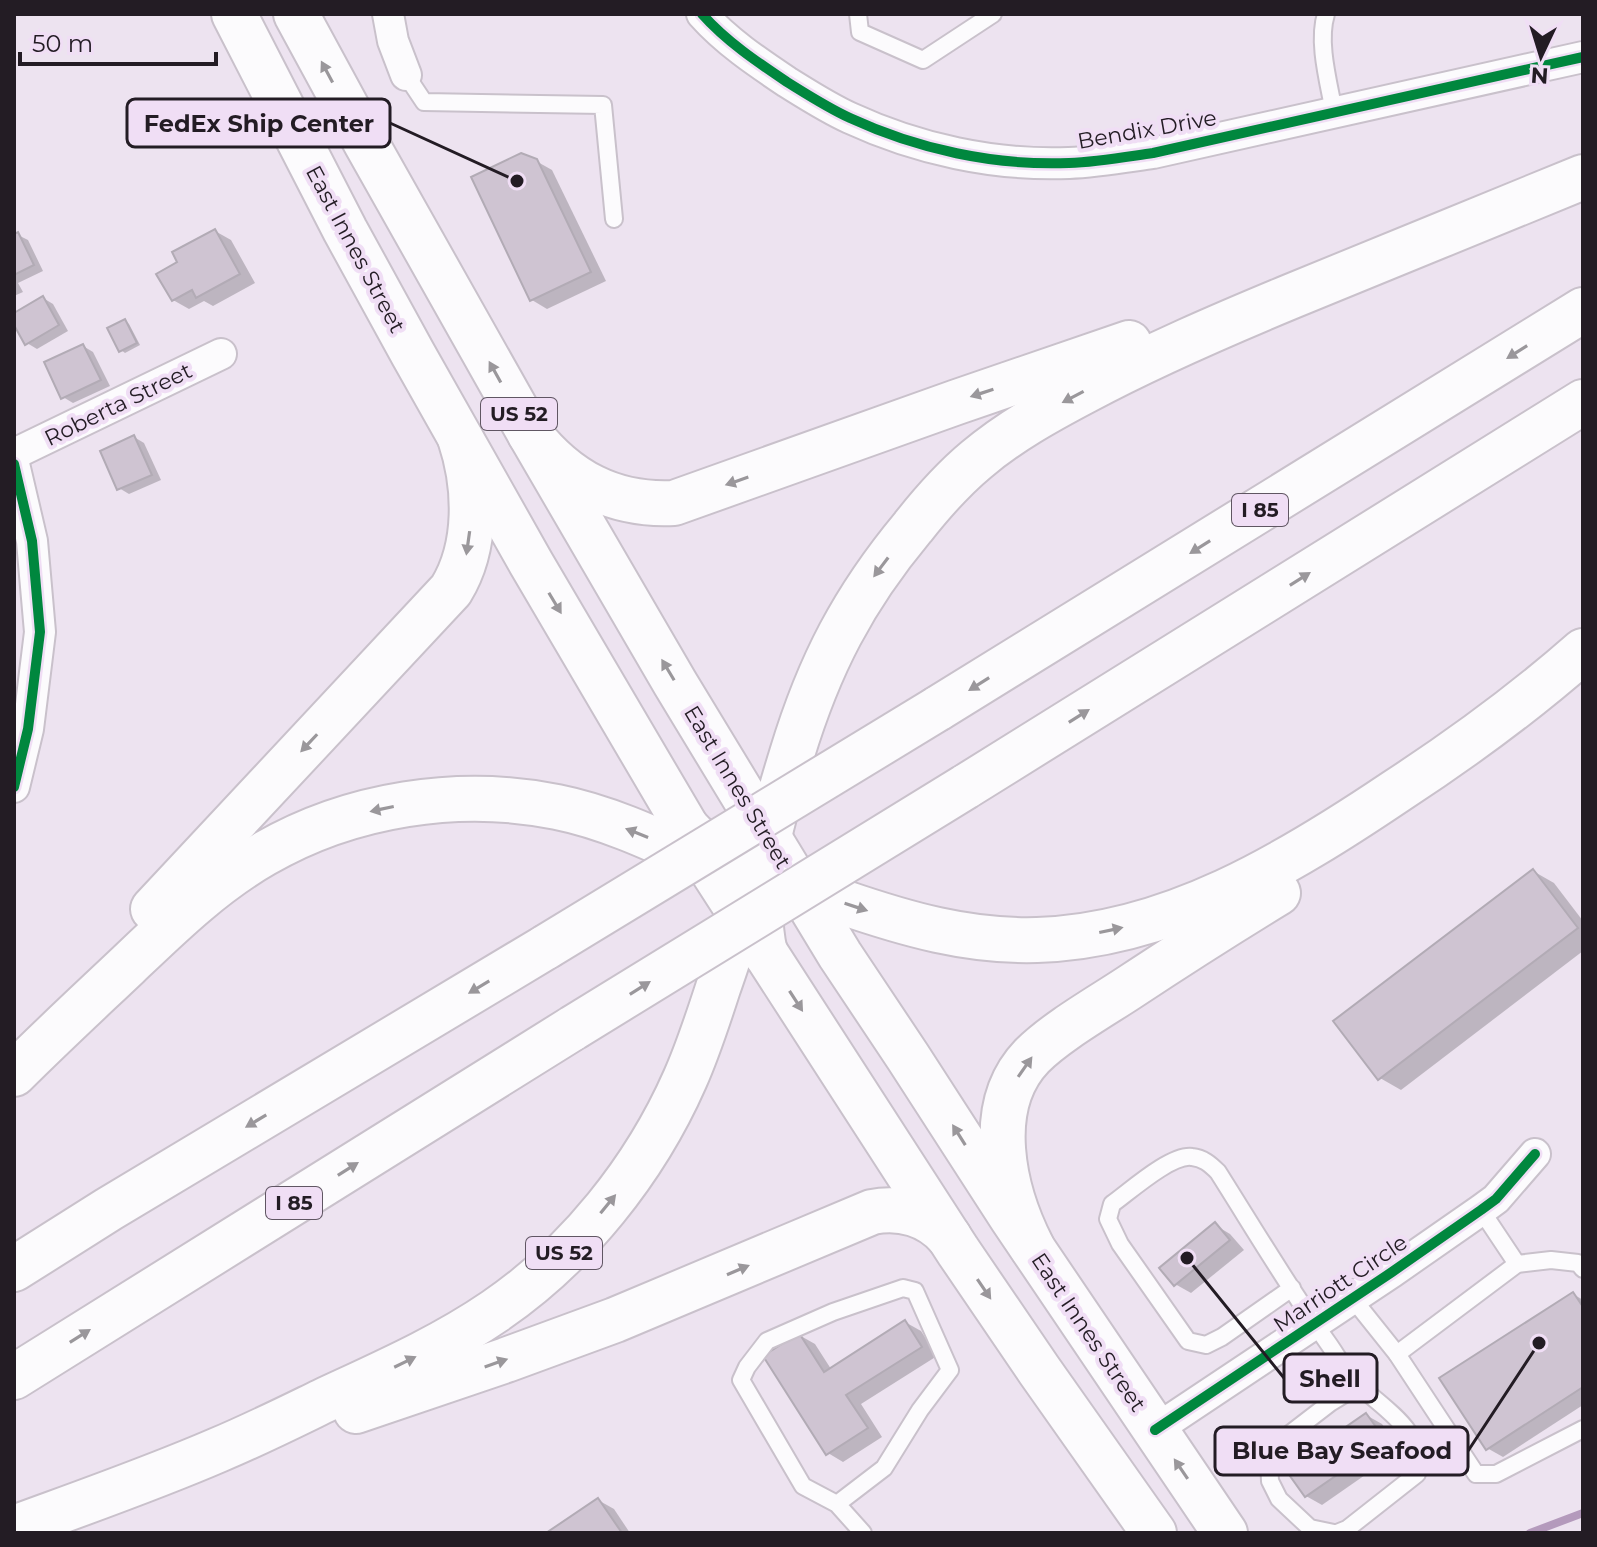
<svg xmlns="http://www.w3.org/2000/svg" width="1597" height="1547" viewBox="0 0 1597 1547" font-family="Montserrat,sans-serif">
<style>
.shadow{fill:#0003}
.lines{fill:none;stroke-linecap:round;stroke-linejoin:round}
.stream{stroke:#b49abc;stroke-width:8}
.building{fill:#cfc4d2;stroke:#b2abb5;stroke-width:2}
.lane-casing{stroke:#c9c1cb;stroke-width:20}
.street-casing{stroke:#c9c1cb;stroke-width:34}
.primary-casing{stroke:#c9c1cb;stroke-width:48}
.highway-casing{stroke:#c9c1cb;stroke-width:48}
.lane{stroke:#fcfbfd;stroke-width:16}
.street{stroke:#fcfbfd;stroke-width:30}
.primary{stroke:#fcfbfd;stroke-width:44}
.highway{stroke:#fcfbfd;stroke-width:44}
.highway-bridge-casing{stroke:#c9c1cb;stroke-width:48;stroke-linecap:butt}
.highway-bridge{stroke:#fcfbfd;stroke-width:44}
.cycleway-casing{stroke:#f0def5;stroke-width:15}
.cycleway{stroke:#00873e;stroke-width:10}
.oneway{fill:#9a979b}
.labels{text-anchor:middle;stroke-width:8;stroke-linejoin:round;paint-order:stroke}
.shield{fill:#f0def5;stroke:#605663;stroke-width:2}
.shield-label{font-size:20px;font-weight:bold;fill:#231c24}
.street-label{font-size:22px;fill:#231c24;stroke:#f0def5}
.leader{fill:none;stroke:#231c24;stroke-width:3}
.callout-dot{fill:#231c24;stroke:#f0def5;stroke-width:3}
.callout{fill:#f0def5;stroke:#231c24;stroke-width:3}
.callout-label{font-size:24px;text-anchor:middle;font-weight:bold;fill:#231c24}
</style>
<rect width="100%" height="100%" fill="#ede3f0"/>
<!-- shadow -->
<g class="shadow">
<path d="M536 161 552 170 606 281 547 309 532 300Z"/>
<path d="M215 231 231 240 255 283 213 306 204 301 189 309 173 300 180 263Z"/>
<path d="M18 235 28 240 43 271 18 283 23 292 14 296V237Z"/>
<path d="M43 298 53 304 68 331 37 349 27 343 14 321V315Z"/>
<path d="M125 321 129 324 140 345 125 353 121 350Z"/>
<path d="M83 346 93 352 110 386 73 403 63 397Z"/>
<path d="M134 437 144 443 161 480 129 494 119 488Z"/>
<path d="M1533 871 1554 883 1583 921V951L1401 1090 1380 1078Z"/>
<path d="M1215 1225 1230 1234 1244 1250 1191 1293 1175 1284Z"/>
<path d="M1573 1294 1583 1300V1405L1503 1457 1487 1448Z"/>
<path d="M905 1322 921 1331 937 1356 861 1404 882 1437 843 1462 828 1453 799 1335 815 1344 831 1369Z"/>
<path d="M1366 1415 1382 1424 1401 1450 1322 1505 1306 1496Z"/>
<path d="M598 1500 614 1509 630 1533H550Z"/>
</g>
<g class="lines">
<!-- stream -->
<path class="stream" d="M1530 1533 1583 1513"/>
</g>
<!-- building -->
<g class="building">
<path d="M521 153 537 159 591 272 530 301 471 177Z"/>
<path d="M215 229 240 274 196 298 192 290 172 301 156 274 177 262 172 252Z"/>
<path d="M18 232 34 265 14 275V234Z"/>
<path d="M43 296 59 325 25 345 14 325V313Z"/>
<path d="M125 319 137 343 119 352 107 328Z"/>
<path d="M83 344 101 380 61 399 44 362Z"/>
<path d="M134 435 152 475 117 490 100 451Z"/>
<path d="M1533 869 1578 928 1378 1080 1333 1021Z"/>
<path d="M1215 1222 1230 1240 1174 1286 1159 1268Z"/>
<path d="M1573 1292 1583 1307V1387L1486 1450 1439 1378Z"/>
<path d="M905 1320 922 1347 846 1395 868 1428 826 1455 763 1356 799 1333 824 1372Z"/>
<path d="M1366 1413 1386 1441 1305 1497 1285 1469Z"/>
<path d="M598 1498 622 1533H546Z"/>
</g>
<g class="lines">
<!-- lane casing -->
<g class="lane-casing">
<g id="lane">
<path d="M858 14 860 32 923 60 993 14"/>
<path d="M1326 14C1317 42 1329 84 1334 112"/>
<path d="M406 75 424 102 603 105 614 219"/>
<path d="M1481 1210 1517 1264"/>
<path d="M1292 1288 1222 1337 1206 1345 1188 1341 1120 1244 1108 1219 1112 1204C1129 1192 1171 1154 1192 1157 1203 1158 1210 1164 1218 1172 1254 1229 1289 1288 1328 1343 1338 1357 1348 1376 1361 1387 1388 1412 1425 1432 1417 1474L1347 1529 1337 1533"/>
<path d="M1353 1299 1397 1354 1476 1474H1496L1583 1429"/>
<path d="M1397 1354 1517 1264 1551 1260 1578 1263 1583 1269"/>
<path d="M837 1504 884 1468 920 1410 950 1370 915 1291 903 1288 833 1312 767 1341 747 1367 741 1380 803 1486 837 1504 863 1533"/>
<path d="M1334 1533 1310 1528 1279 1499 1270 1481 1269 1460 1278 1443 1330 1403 1358 1386"/>
</g>
</g>
<!-- street casing -->
<g class="street-casing">
<g id="street">
<path d="M388 14 393 41 406 75"/>
<path d="M702 14C726 41 757 62 787 82 808 95 828 108 850 118 917 149 994 166 1069 163 1097 162 1125 157 1153 153L1583 57"/>
<path d="M14 454 221 354"/>
<path d="M14 464 32 541 40 632 28 729 14 787"/>
<path d="M1155 1430 1392 1272 1481 1210 1496 1199 1535 1154"/>
</g>
</g>
<!-- primary casing -->
<g class="primary-casing">
<g id="primary">
<path d="M234 14 345 230 413 354 531 563 708 864 958 1251 1039 1370 1154 1533"/>
<path d="M296 14 366 143 530 434 675 683 840 955 908 1057 1012 1218 1225 1533"/>
</g>
</g>
<!-- highway casing -->
<g class="highway-casing">
<g id="highway">
<path d="M530 434C567 481 613 506 674 503L957 402 1129 343"/>
<path d="M937 709 1583 310"/>
<path d="M965 787 1583 402"/>
<path d="M686 827C708 852 739 863 769 875 793 884 817 894 842 902 906 924 968 942 1037 940 1169 936 1288 864 1395 792 1461 749 1524 703 1583 651"/>
<path d="M153 909 451 590C478 546 476 486 460 438"/>
<path d="M765 953C750 888 773 816 792 754 819 665 853 599 913 527 932 503 952 480 976 460 1009 432 1047 411 1085 391 1152 355 1222 325 1292 296 1389 256 1486 217 1583 177"/>
<path d="M14 1074C51 1037 90 1001 128 965 170 925 213 883 264 854 350 804 459 787 557 807 612 818 664 844 715 867"/>
<path d="M1032 1247C1004 1192 983 1107 1032 1056 1056 1032 1098 1008 1127 989 1177 956 1227 924 1278 893"/>
<path d="M14 1269 109 1209 546 947"/>
<path d="M14 1377 573 1028"/>
<path d="M356 1411 506 1360 615 1320 872 1212C901 1206 930 1215 949 1237"/>
<path d="M14 1528C82 1503 151 1479 218 1450 254 1435 288 1418 323 1401 381 1374 441 1348 495 1311 577 1255 645 1170 685 1079 698 1050 708 1019 718 988 728 959 738 931 745 901"/>
</g>
</g>
<!-- lane -->
<use href="#lane" class="lane"/>
<!-- street -->
<use href="#street" class="street"/>
<!-- primary -->
<use href="#primary" class="primary"/>
<!-- highway -->
<use href="#highway" class="highway"/>
<!-- highway-bridge casing -->
<g class="highway-bridge-casing">
<g id="highway-bridge">
<path d="M546 947 937 709"/>
<path d="M573 1028 965 787"/>
</g>
</g>
<!-- highway-bridge -->
<use href="#highway-bridge" class="highway-bridge"/>
<!-- cycleway casing -->
<g class="cycleway-casing">
<g id="cycleway">
<path d="M702 14C726 41 757 62 787 82 808 95 828 108 850 118 917 149 994 166 1069 163 1097 162 1125 157 1153 153L1583 57"/>
<path d="M14 464 32 541 40 632 28 729 14 787"/>
<path d="M1155 1430 1392 1272 1481 1210 1496 1199 1535 1154"/>
</g>
</g>
<!-- cycleway -->
<use href="#cycleway" class="cycleway"/>
</g>
<!-- one-way arrows -->
<defs><path id="oneway-solid" d="M-6-.8H1V-3.2L6.5 0L1 3.2V.8H-6Z" transform="scale(2)"/></defs>
<g class="oneway">
<use href="#oneway-solid" transform="translate(327 72) rotate(-118)"/>
<use href="#oneway-solid" transform="translate(1517 352) rotate(148)"/>
<use href="#oneway-solid" transform="translate(495 372) rotate(-119)"/>
<use href="#oneway-solid" transform="translate(982 393) rotate(162)"/>
<use href="#oneway-solid" transform="translate(1073 397) rotate(152)"/>
<use href="#oneway-solid" transform="translate(737 481) rotate(161)"/>
<use href="#oneway-solid" transform="translate(468 543) rotate(98)"/>
<use href="#oneway-solid" transform="translate(1200 547) rotate(148)"/>
<use href="#oneway-solid" transform="translate(881 567) rotate(127)"/>
<use href="#oneway-solid" transform="translate(1300 579) rotate(-32)"/>
<use href="#oneway-solid" transform="translate(555 603) rotate(59)"/>
<use href="#oneway-solid" transform="translate(668 670) rotate(-121)"/>
<use href="#oneway-solid" transform="translate(979 684) rotate(148)"/>
<use href="#oneway-solid" transform="translate(1079 716) rotate(-32)"/>
<use href="#oneway-solid" transform="translate(309 743) rotate(133)"/>
<use href="#oneway-solid" transform="translate(382 809) rotate(168)"/>
<use href="#oneway-solid" transform="translate(637 833) rotate(-158)"/>
<use href="#oneway-solid" transform="translate(856 907) rotate(18)"/>
<use href="#oneway-solid" transform="translate(1111 930) rotate(-12)"/>
<use href="#oneway-solid" transform="translate(479 987) rotate(149)"/>
<use href="#oneway-solid" transform="translate(640 988) rotate(-32)"/>
<use href="#oneway-solid" transform="translate(796 1001) rotate(57)"/>
<use href="#oneway-solid" transform="translate(1025 1067) rotate(-55)"/>
<use href="#oneway-solid" transform="translate(256 1121) rotate(149)"/>
<use href="#oneway-solid" transform="translate(959 1135) rotate(-122)"/>
<use href="#oneway-solid" transform="translate(348 1169) rotate(-32)"/>
<use href="#oneway-solid" transform="translate(608 1204) rotate(-51)"/>
<use href="#oneway-solid" transform="translate(738 1270) rotate(-23)"/>
<use href="#oneway-solid" transform="translate(984 1289) rotate(56)"/>
<use href="#oneway-solid" transform="translate(80 1336) rotate(-32)"/>
<use href="#oneway-solid" transform="translate(405 1362) rotate(-26)"/>
<use href="#oneway-solid" transform="translate(496 1363) rotate(-19)"/>
<use href="#oneway-solid" transform="translate(1181 1469) rotate(-124)"/>
</g>
<g class="labels">
<!-- shield labels -->
<g class="shield">
<rect x="481" y="398" width="76" height="32" rx="6"/>
<rect x="1232" y="494" width="56" height="32" rx="6"/>
<rect x="266" y="1187" width="56" height="32" rx="6"/>
<rect x="526" y="1237" width="76" height="32" rx="6"/>
</g>
<g class="shield-label">
<text x="519" y="421">US 52</text>
<text x="1260" y="517">I 85</text>
<text x="294" y="1210">I 85</text>
<text x="564" y="1260">US 52</text>
</g>
<!-- street labels -->
<g class="street-label">
<text transform="translate(1147 129) rotate(-10)" y="8">Bendix Drive</text>
<text transform="translate(356 249) rotate(62)" y="8">East Innes Street</text>
<text transform="translate(118 404) rotate(-26)" y="8">Roberta Street</text>
<text transform="translate(738 787) rotate(59)" y="8">East Innes Street</text>
<text transform="translate(1340 1283) rotate(-34)" y="8">Marriott Circle</text>
<text transform="translate(1089 1332) rotate(56)" y="8">East Innes Street</text>
</g>
</g>
<!-- callouts -->
<path class="leader" d="M517 181L390 123M1187 1258L1284 1378M1539 1343L1468 1451"/>
<g class="callout-dot">
<circle cx="517" cy="181" r="8"/>
<circle cx="1187" cy="1258" r="8"/>
<circle cx="1539" cy="1343" r="8"/>
</g>
<g class="callout">
<rect x="127" y="99" width="263" height="48" rx="8"/>
<rect x="1284" y="1354" width="93" height="48" rx="8"/>
<rect x="1215" y="1427" width="253" height="48" rx="8"/>
</g>
<g class="callout-label">
<text x="259" y="132">FedEx Ship Center</text>
<text x="1330" y="1387">Shell</text>
<text x="1342" y="1459">Blue Bay Seafood</text>
</g>
<!-- border -->
<rect width="1597" height="1547" fill="none" stroke="#231c24" stroke-width="32"/>
<!-- north arrow -->
<g transform="translate(1541 56) rotate(184)" stroke="#f0def5" stroke-width="6" paint-order="stroke">
<path d="M0-6L14 30L0 20L-14 30Z" fill="#231c24"/>
<text y="-12" font-size="22" font-weight="bold" text-anchor="middle" fill="#231c24">N</text>
</g>
<!-- scale -->
<path d="M20 52v12h196v-12" fill="none" stroke="#231c24" stroke-width="4"/>
<text x="32" y="52" font-size="24" fill="#231c24" stroke="#f0def5" stroke-width="6" paint-order="stroke">50 m</text>
</svg>
